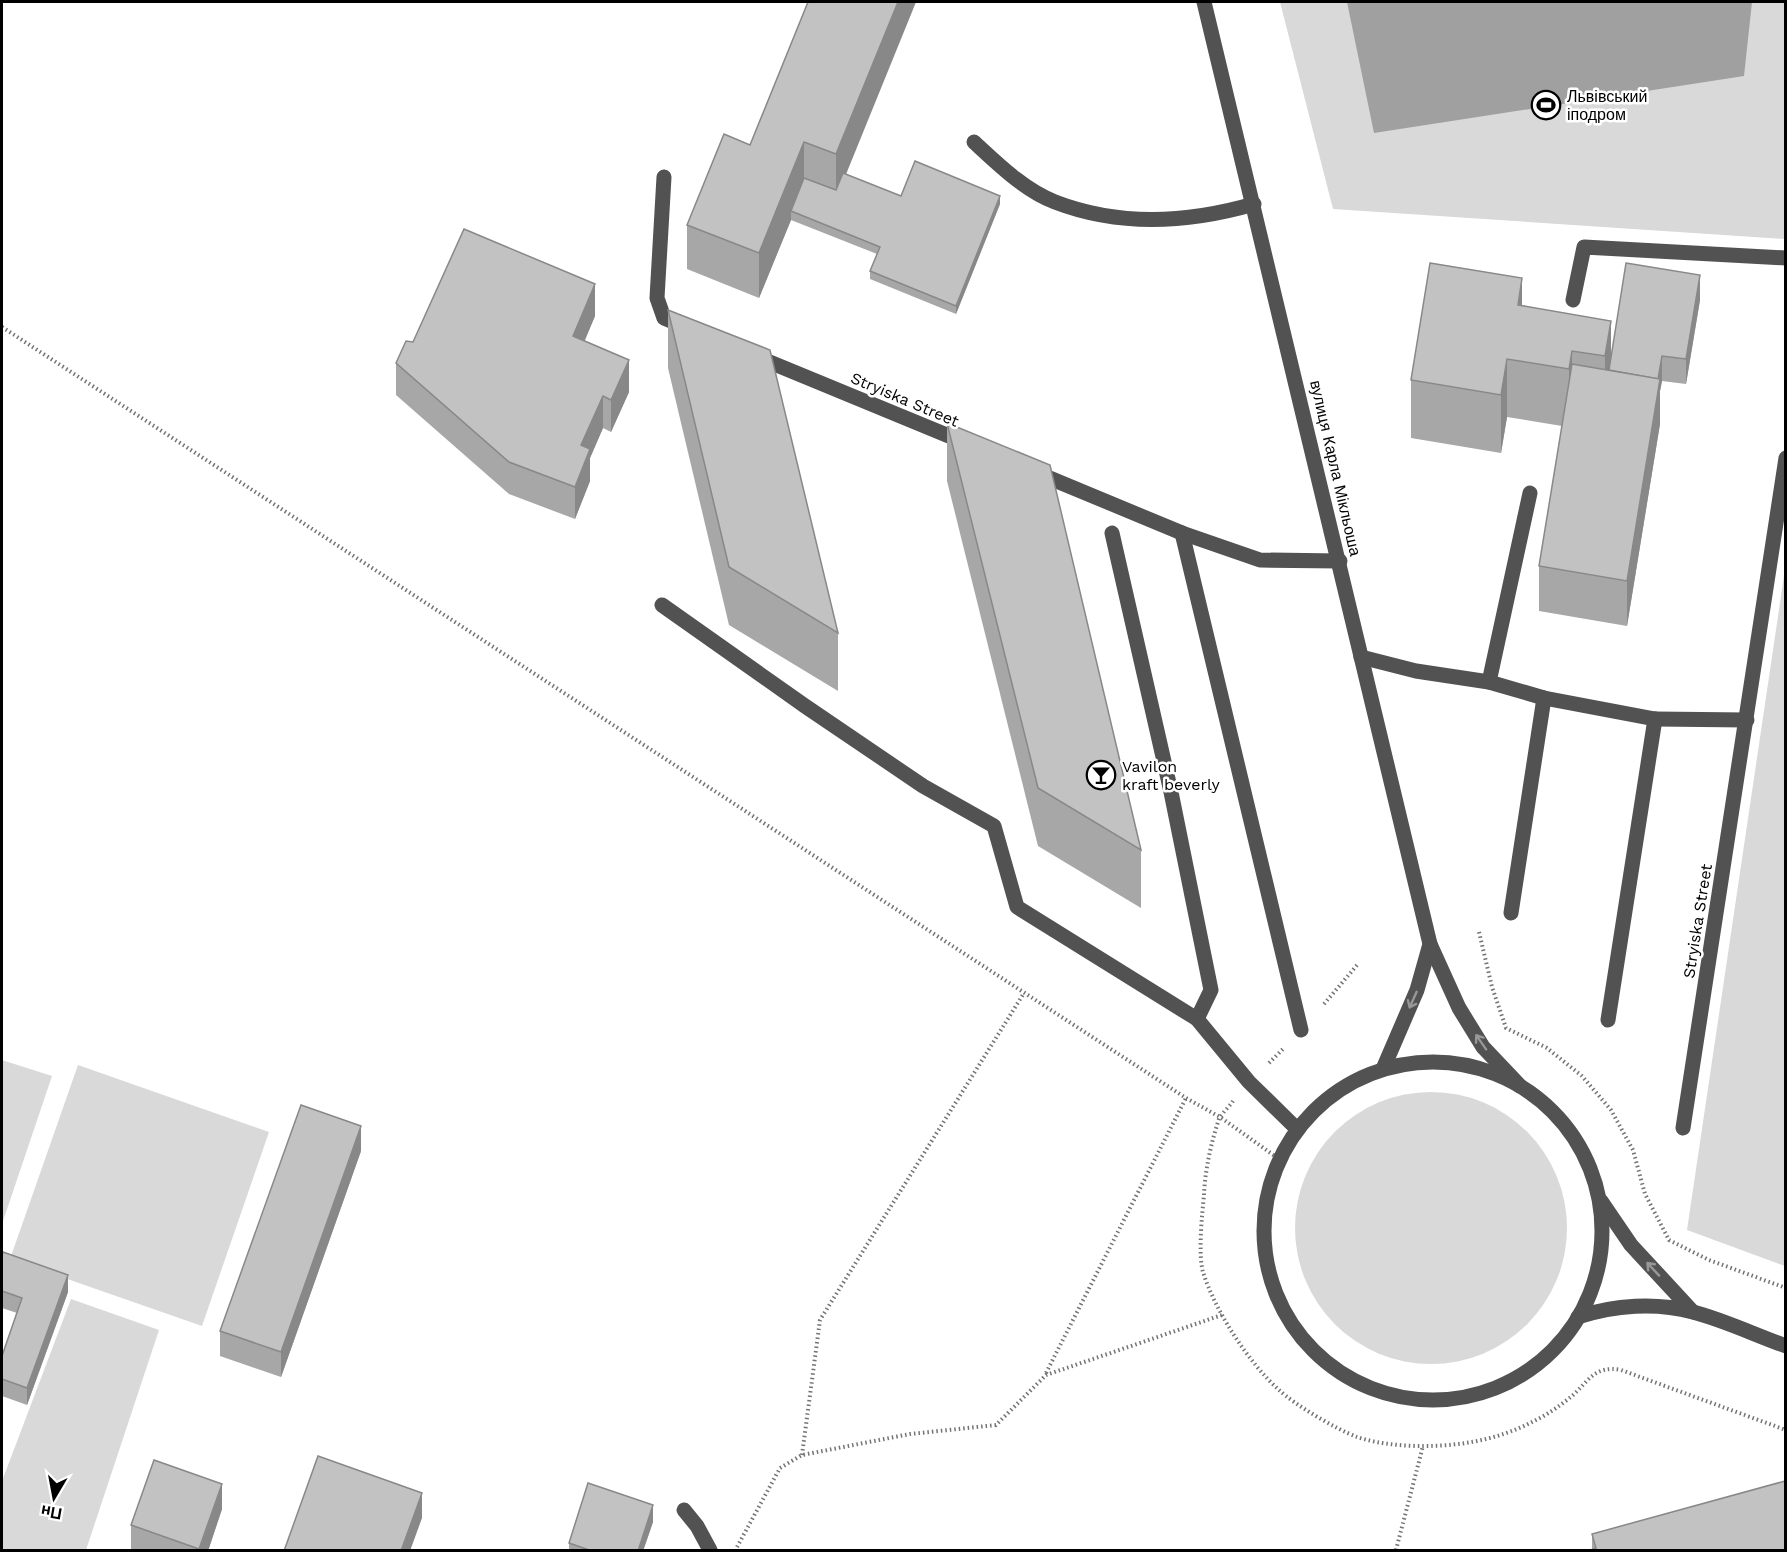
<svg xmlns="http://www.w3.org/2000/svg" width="1787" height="1552" viewBox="0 0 1787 1552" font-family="'Work Sans',sans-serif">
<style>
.green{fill:#d9d9d9}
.water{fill:#a0a0a0}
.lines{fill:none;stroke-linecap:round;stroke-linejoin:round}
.path{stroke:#747474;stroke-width:4;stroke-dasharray:1.5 3;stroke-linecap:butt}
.minor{stroke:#525252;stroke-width:15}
.wall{fill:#a7a7a7}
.shaded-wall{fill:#888}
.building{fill:#c2c2c2;stroke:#888;stroke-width:1.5}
.oneway{stroke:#979797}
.labels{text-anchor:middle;stroke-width:5;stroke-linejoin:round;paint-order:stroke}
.poi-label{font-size:16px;fill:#000;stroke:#fff;text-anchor:start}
.street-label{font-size:16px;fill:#000;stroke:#fff}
</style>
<rect width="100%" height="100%" fill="#fff"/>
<!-- green -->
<g class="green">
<path d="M1280 2H1785V239L1333 209Z"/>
<path d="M1785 569 1786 1266H1785L1687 1230Z"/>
<path d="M2 1060 52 1076 2 1224Z"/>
<path d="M78 1065 269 1132 202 1326 10 1259Z"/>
<circle cx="1431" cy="1228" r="136"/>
<path d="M71 1299 159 1330 86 1550H2V1481Z"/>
</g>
<!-- water -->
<path class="water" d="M1347 2H1752L1744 76 1374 133Z"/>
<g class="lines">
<!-- path -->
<g class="path">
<path d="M2 327 1186 1098 1220 1117 1279 1159"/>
<path d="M1479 932 1492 987 1506 1028 1547 1048 1582 1076 1611 1110 1633 1150 1645 1194 1669 1240 1709 1260 1786 1288"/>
<path d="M1324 1004 1358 964"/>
<path d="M1269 1063 1283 1049"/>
<path d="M1233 1101C1229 1107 1222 1113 1219 1119 1211 1143 1205 1170 1204 1195 1202 1215 1198 1254 1203 1272 1215 1311 1249 1363 1279 1390 1295 1405 1336 1429 1357 1437 1378 1444 1402 1446 1424 1446 1462 1446 1500 1439 1534 1421 1547 1415 1561 1405 1572 1396 1589 1381 1594 1365 1621 1370L1786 1430"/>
<path d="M1046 1373 1186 1098"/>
<path d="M802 1455 820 1320 1024 993"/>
<path d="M737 1547 780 1468 802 1455 910 1434 996 1425 1046 1375 1222 1315"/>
<path d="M1396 1550 1423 1446"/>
</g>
<!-- minor -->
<g class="minor">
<path d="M1204 2 1430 944 1459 1008 1483 1047 1520 1086"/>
<path d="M974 142C998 164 1024 190 1055 202 1120 227 1188 223 1254 204"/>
<path d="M664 177 657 298 664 318 686 327"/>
<path d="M1573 300 1584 247 1786 258"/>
<path d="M755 356 966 443"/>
<path d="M1035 472 1182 533 1260 560 1340 561"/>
<path d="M1112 533 1171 792 1211 990 1197 1019"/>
<path d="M1182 533 1301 1030"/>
<path d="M662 605 805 706 923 786 994 826 1017 907 1197 1019 1249 1082 1297 1129"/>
<path d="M1361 657 1416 671 1489 682 1544 698 1655 719 1747 720"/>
<path d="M1489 682 1530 493"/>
<path d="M1511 913 1544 698"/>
<path d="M1608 1020 1655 719"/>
<circle cx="1433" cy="1231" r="169"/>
<path d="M1383 1069 1417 990 1430 944"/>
<path d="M1683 1128 1786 458"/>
<path d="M1601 1201 1631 1245 1693 1312"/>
<path d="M1578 1317C1614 1305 1656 1302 1693 1312 1724 1320 1755 1335 1786 1346"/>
<path d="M684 1510 697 1526 710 1550"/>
</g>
</g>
<!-- wall -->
<g class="wall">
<path d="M808 2 846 174 901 196 1000 204 956 314 870 279V271L877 254 791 220 759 298 687 269V225L750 145Z"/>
<path d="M1700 300 1686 384 1662 381 1660 391V424L1627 626 1539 611V566L1562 426 1507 417 1501 453 1411 438V380L1522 306 1611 353Z"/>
<path d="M668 310 838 633V691L729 625 668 368Z"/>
<path d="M595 316 584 341 629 392 611 432 603 428 590 458V481L575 519 509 494 396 395V363L413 342Z"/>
<path d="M947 423 1141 850V908L1038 846 947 481Z"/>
<path d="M361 1151 281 1377 220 1356V1331Z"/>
<path d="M2 1255 68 1292 27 1405 2 1396V1356L17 1313 2 1308Z"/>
<path d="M1785 1481 1592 1549V1534Z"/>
<path d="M222 1509 208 1551 131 1550V1525Z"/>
<path d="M653 1522 643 1551H569V1543Z"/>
</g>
<!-- shaded-wall -->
<g class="shaded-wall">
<path d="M898 2H916L836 199V154Z"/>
<path d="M804 142V186L791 211V220L759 298V253Z"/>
<path d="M1000 196V204L956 314V306Z"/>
<path d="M1700 275V300L1686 384V359Z"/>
<path d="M1522 278V336L1518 363V305Z"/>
<path d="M595 284V316L573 369V336Z"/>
<path d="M1611 321V379L1605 389V356Z"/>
<path d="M1572 351V409L1569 427V369Z"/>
<path d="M1662 356V381L1660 391V424L1627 626V581Z"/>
<path d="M1507 359V417L1501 453V395Z"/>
<path d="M629 360V392L611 432V400Z"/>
<path d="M603 396V428L590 458V481L575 519V487L581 445Z"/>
<path d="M361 1126V1151L281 1377V1352Z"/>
<path d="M68 1275V1292L27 1405V1388Z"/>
<path d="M222 1484V1509L208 1551H199Z"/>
<path d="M422 1493V1518L410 1551H401Z"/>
<path d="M653 1505V1522L643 1551H638Z"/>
</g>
<!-- building -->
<g class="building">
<path d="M808 2H898L836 154 804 142 759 253 687 225 724 134 750 145Z"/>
<path d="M915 161 1000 196 956 306 870 271 880 247 791 211 804 178 836 190 843 173 901 196Z"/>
<path d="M464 229 595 284 573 336 629 360 611 400 603 396 581 445 590 449 575 487 509 462 396 363 406 341 413 342Z"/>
<path d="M1430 263 1522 278 1518 305 1611 321 1605 356 1572 351 1569 369 1507 359 1501 395 1411 380Z"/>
<path d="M1626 263 1700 275 1686 359 1662 356 1658 379 1609 370Z"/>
<path d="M668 310 770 350 838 633 729 567Z"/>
<path d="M1572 364 1660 379 1627 581 1539 566Z"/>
<path d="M947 423 1050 465 1141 850 1038 788Z"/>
<path d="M301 1105 361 1126 281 1352 220 1331Z"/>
<path d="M3 1252 68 1275 27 1388 2 1379V1356L22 1298 2 1291V1255Z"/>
<path d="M318 1456 422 1493 401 1551H284Z"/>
<path d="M154 1460 222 1484 199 1549 131 1525Z"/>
<path d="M1785 1481V1551H1588L1596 1548 1592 1534Z"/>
<path d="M588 1483 653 1505 638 1551H592L569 1543Z"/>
</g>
<!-- one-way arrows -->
<defs><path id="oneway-shaft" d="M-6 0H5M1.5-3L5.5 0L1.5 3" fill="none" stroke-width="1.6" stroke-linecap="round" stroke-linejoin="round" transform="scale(1.5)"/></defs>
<g class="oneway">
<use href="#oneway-shaft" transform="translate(1413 1000) rotate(114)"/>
<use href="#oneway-shaft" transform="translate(1481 1042) rotate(-125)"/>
<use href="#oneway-shaft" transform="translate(1653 1269) rotate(-133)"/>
</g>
<!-- icons -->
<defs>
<g id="stadium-ring" transform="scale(1.5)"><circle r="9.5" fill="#fff" stroke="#000" stroke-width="1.5"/><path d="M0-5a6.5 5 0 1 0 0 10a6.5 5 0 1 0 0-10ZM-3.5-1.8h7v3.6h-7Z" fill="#000"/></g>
<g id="bar-ring" transform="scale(1.5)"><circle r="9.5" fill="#fff" stroke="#000" stroke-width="1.5"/><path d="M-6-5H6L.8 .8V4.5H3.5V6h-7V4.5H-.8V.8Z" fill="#000"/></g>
</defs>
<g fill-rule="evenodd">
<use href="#stadium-ring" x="1546" y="105"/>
<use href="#bar-ring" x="1101" y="775"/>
</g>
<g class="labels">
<!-- poi labels -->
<g class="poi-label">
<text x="1567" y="102">Львівський<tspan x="1567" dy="18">іподром</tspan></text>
<text x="1122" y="772">Vavilon<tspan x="1122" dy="18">kraft beverly</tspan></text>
</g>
<!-- street labels -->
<g class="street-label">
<text transform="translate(905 399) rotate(23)" y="6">Stryiska Street</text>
<text transform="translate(1336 468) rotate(77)" y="6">вулиця Карла Мікльоша</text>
<text transform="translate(1697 921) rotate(-81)" y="6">Stryiska Street</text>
</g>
</g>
<!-- border -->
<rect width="1787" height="1552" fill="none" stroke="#000000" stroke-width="6"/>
<!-- north arrow -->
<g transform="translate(54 1498) rotate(190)" stroke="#ffffff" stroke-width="4.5" paint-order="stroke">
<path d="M0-4.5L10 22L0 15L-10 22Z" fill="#000000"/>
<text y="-9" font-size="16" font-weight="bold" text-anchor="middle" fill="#000000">Пн</text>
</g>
</svg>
